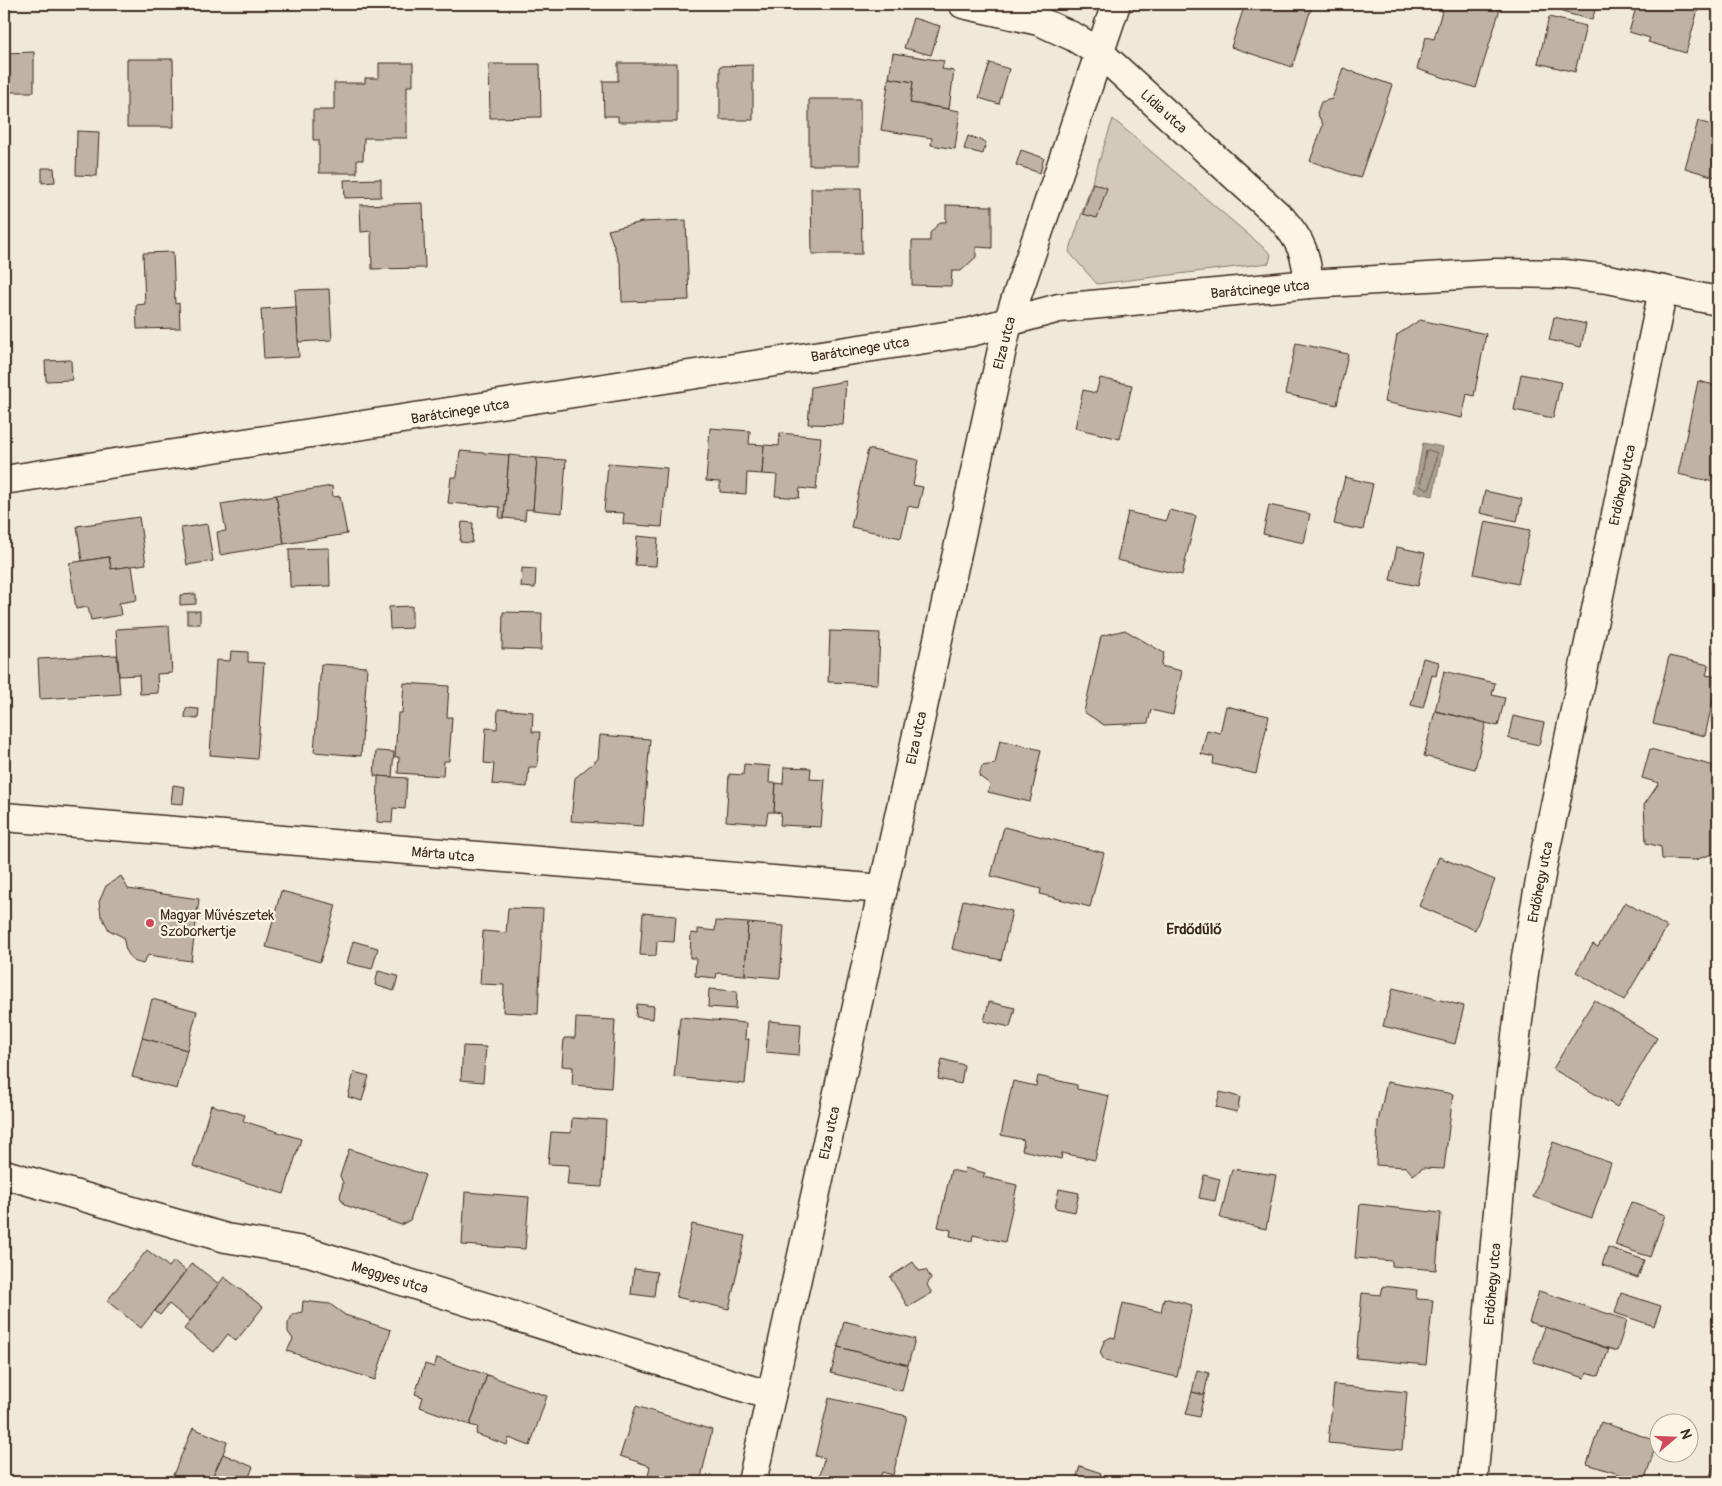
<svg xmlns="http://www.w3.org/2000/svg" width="1722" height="1486" viewBox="0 0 1722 1486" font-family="Pangolin,sans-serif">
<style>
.green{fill:#d2c9ba;stroke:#867a6c}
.water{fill:#aaa091;stroke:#7e7163}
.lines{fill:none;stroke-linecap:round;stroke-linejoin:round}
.shore{stroke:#67594c;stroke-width:1}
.building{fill:#beb3a4;stroke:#3b2a1e}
.minor-casing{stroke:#3b2a1e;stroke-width:31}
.minor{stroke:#fcf5e5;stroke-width:28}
.poi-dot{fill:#d1495b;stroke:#fcf5e5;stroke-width:2}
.labels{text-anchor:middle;stroke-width:4.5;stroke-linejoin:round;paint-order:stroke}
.street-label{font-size:14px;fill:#3b2a1e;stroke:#fcf5e5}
.poi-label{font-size:14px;fill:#3b2a1e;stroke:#fcf5e5;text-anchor:start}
.neighbourhood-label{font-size:15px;font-weight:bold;fill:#3b2a1e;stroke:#fcf5e5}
</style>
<rect width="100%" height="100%" fill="#f0e9d9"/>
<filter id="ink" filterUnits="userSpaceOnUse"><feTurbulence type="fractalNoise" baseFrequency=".02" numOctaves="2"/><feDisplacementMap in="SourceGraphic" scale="10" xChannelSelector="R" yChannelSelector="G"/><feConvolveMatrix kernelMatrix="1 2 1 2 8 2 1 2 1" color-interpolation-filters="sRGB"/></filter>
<g filter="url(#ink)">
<!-- green -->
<path class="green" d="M1113 119 1271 254 1269 263 1097 284 1069 252Z"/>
<!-- water -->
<path class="water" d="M1423 443 1443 447 1433 496 1414 492Z"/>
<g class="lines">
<!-- shore -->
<path class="shore" d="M1429 450 1437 453 1430 488 1427 490 1420 486 1426 451Z"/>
</g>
<!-- building -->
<g class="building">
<path d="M1245 4H1304L1312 6 1292 67 1231 47Z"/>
<path d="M1444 4H1484L1500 9 1476 88 1417 69 1426 37 1434 39Z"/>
<path d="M1564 4H1597L1592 20 1562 12Z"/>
<path d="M1637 4 1699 6 1686 53 1648 42 1650 38 1629 32Z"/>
<path d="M1549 17 1586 26 1575 72 1538 63Z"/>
<path d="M913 18 940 26 931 55 904 48Z"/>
<path d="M34 52V92H4V53Z"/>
<path d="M893 53 944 61 942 69 954 71 949 109 910 103 913 82 889 78Z"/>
<path d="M127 59H173L174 127H127Z"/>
<path d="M379 63H413V86H407V138H364L363 160H357V173H319V140H313V110H334V83H365V78H379Z"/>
<path d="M618 63H677V122H618V116H604L603 81H618Z"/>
<path d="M990 63 1009 69 999 104 979 98Z"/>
<path d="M489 64H540L541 117 490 118Z"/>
<path d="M753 65V120H720V66Z"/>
<path d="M1343 68 1392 85 1360 178 1310 161 1323 125 1317 113 1321 102 1332 99Z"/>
<path d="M889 78 913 82 910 103 960 111 955 149 931 145 932 138 881 130Z"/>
<rect x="809" y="99" width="51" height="66"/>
<path d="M1698 121 1718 127V178L1685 168Z"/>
<path d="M77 131 99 132 97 176 76 175Z"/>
<path d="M968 136 986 142 983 154 964 149Z"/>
<path d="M1021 150 1044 158 1040 173 1016 165Z"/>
<path d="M42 168H54L55 182 42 183Z"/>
<path d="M381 179V197L345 198 344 180Z"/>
<path d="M1093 183 1107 188 1097 218 1083 214Z"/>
<path d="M811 188H861L862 254H812Z"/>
<path d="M423 203 425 268 372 269 371 231 361 232 360 205Z"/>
<path d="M946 205 992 206V248L976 247V257L961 271H952L951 286 912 285V241H930V233L940 222H946Z"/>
<path d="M686 220 689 300 622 302 621 266 608 230 642 222Z"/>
<path d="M173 252 175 304 179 303 180 328 137 329 136 305 145 304 143 253Z"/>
<path d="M329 289 332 340 298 342 295 290Z"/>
<path d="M296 307 299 357 264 359 261 309Z"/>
<path d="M1554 317 1586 324 1581 347 1549 340Z"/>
<path d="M1420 320 1486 334 1474 396 1467 394 1462 418 1384 402 1397 335Z"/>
<path d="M4 323 6 379H4Z"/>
<path d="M1296 343 1348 354 1337 405 1285 394Z"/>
<path d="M71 360 72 380 46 381 45 361Z"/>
<path d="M1521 374 1561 382 1553 418 1514 410Z"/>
<path d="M1100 378 1132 385 1120 439 1075 428 1083 390 1096 393Z"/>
<path d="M4 379H6L7 403H4Z"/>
<path d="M846 381 843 425 808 424 811 387Z"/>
<path d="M1698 381 1718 386V483L1678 474Z"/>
<path d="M710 428 750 431 749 444 764 445 762 474 747 473 746 494 720 492V482L706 481Z"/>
<path d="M780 433 821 437 816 490 800 488 799 498 775 496 777 475 762 474 764 445 779 446Z"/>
<path d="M868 449 918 460 913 485 923 487 918 508 908 506 901 538 851 527Z"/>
<path d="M460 451 509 455 504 518H499L500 507 448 503 451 477H457Z"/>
<path d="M509 455 537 458 533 510 526 509 525 520 504 518Z"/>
<path d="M537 458 566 460 562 513 533 510Z"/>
<path d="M608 463 667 468 662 527 623 524 624 513 604 512Z"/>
<path d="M1345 477 1373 484 1363 530 1334 524Z"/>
<path d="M332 486 333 497 340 496 347 534 284 544 276 495Z"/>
<path d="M1485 491 1522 499 1517 521 1480 513Z"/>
<path d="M276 495 284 544 220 555 217 532 226 531 221 504Z"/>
<path d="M1269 505 1310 514 1304 543 1263 534Z"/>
<path d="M1169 510 1196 516 1182 575 1117 560 1128 512 1166 521Z"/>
<path d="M139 517 146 564 111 569 109 557 82 561 77 526Z"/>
<path d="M1485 521 1530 530 1518 584 1474 574Z"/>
<path d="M462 522 473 523 472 543 460 542Z"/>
<path d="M207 524 213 561 187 565 181 528Z"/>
<path d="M637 536 658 538 656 566 635 565Z"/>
<path d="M1397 547 1425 553 1418 586 1390 580Z"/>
<path d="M329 548 330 586 290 587 289 549Z"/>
<path d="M109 557 111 569 132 566 137 600 119 603 121 615 91 620 88 607 76 609 69 563Z"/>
<path d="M522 568 536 569 535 588 521 587Z"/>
<path d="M196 594V604L180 605V595Z"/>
<path d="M412 606V628L390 629 389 607Z"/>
<rect x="187" y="611" width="13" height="13"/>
<path d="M503 612 542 613 541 650 502 649Z"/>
<path d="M169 626 172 673 157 674 158 693 140 694 139 675 119 676 116 629Z"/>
<path d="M1125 630 1164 653 1161 666 1182 671 1173 715 1151 710 1148 723 1104 725 1084 712 1101 636Z"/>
<path d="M830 631 880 633 878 684 828 682Z"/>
<path d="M1718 636V654L1714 653Z"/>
<path d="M231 651 248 652V662L264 663 257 759 210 755 216 660 230 661Z"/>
<path d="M117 655 120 694 40 699 38 659Z"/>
<path d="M1669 656 1709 665 1706 675 1718 677 1705 736 1653 724Z"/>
<path d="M1423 658 1439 662 1436 676 1432 675 1423 708 1411 705Z"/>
<path d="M321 664 367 667 361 756 314 752Z"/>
<path d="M1444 671 1495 683 1492 695 1505 698 1498 726 1435 711Z"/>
<path d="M404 683 449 686 447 717H452L449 761H444L443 776 398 773 399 757H395L398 713H402Z"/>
<path d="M1226 706 1269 716 1256 774 1213 764 1214 757 1201 754 1207 730 1220 733Z"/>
<path d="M186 708 199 709 198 719 185 718Z"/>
<path d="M498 709 533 712 532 732H540L537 767H529L527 787 492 784 494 764 484 763 486 728 497 729Z"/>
<path d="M1435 711 1486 723 1475 769 1424 756Z"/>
<path d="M1513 716 1544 723 1539 745 1508 738Z"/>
<path d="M600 735 650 739 643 826 571 821 575 778 598 759Z"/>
<path d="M1000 740 1041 750 1030 802 988 792 990 784 979 776 982 766 995 764Z"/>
<path d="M1650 749 1718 767V852L1695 860 1662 859 1661 847 1646 843 1644 805 1659 783 1642 778Z"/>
<path d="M376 751 394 752 392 777 374 776Z"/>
<path d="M744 764 770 766 769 783H776L774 812H768L766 824 726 821 729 774 743 775Z"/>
<path d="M784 767 811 768 810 779 825 780 821 827 780 825 781 813 774 812 776 783 783 784Z"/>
<path d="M378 776 407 778 405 809 393 808 392 823 377 822Z"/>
<path d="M173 785 185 787 183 804 171 803Z"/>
<path d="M1004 827 1104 853 1090 907 1040 894 1041 889 991 876Z"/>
<path d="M1439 857 1495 880 1475 930 1419 906Z"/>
<path d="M121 876 128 889 199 899 191 961 148 955 143 964 133 961 126 950 123 937 109 930 101 915 99 902 106 886Z"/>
<path d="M281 891 336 905 320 962 266 947Z"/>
<path d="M963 900 1012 911 1001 960 952 949Z"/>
<path d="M1625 902 1667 927 1624 1000 1576 972 1593 944 1598 947Z"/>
<path d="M508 908 543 909 538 1014 503 1012 504 985 480 984 483 931 506 933Z"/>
<path d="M643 913 676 916 674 942 657 941 656 956 640 955Z"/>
<path d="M716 921 748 923 745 975 717 973 716 978 695 976 696 958H690L691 933 698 934V929L715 931Z"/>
<path d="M748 923 784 926 780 978 745 975Z"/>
<path d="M353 941 378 948 372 969 347 963Z"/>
<path d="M378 971 398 976 394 991 375 985Z"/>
<path d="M1393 988 1464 1006 1455 1044 1383 1026Z"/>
<path d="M709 989 737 991 736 1009 708 1007Z"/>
<path d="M152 999 197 1011 187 1050 142 1038Z"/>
<path d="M1594 1000 1657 1038 1617 1107 1553 1069Z"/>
<path d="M989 1002 1015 1008 1010 1027 984 1021Z"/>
<path d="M637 1004 654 1006 653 1019 636 1017Z"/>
<path d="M680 1017 746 1023 745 1039H749L745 1084 674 1077Z"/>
<path d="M576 1018 615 1020 611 1088 572 1085 573 1067 562 1066 564 1038H575Z"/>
<path d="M769 1021 801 1024 799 1055 766 1052Z"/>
<path d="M142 1038 187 1050 177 1089 132 1077Z"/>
<path d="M463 1046 486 1047 483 1082 461 1080Z"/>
<path d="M942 1059 964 1065 961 1084 938 1079Z"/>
<path d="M354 1072 369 1076 362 1101 348 1097Z"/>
<path d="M1038 1076 1077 1085V1089L1109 1096 1095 1160 1062 1153 1061 1159 1022 1150 1024 1140 1001 1135 1013 1081 1036 1086Z"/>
<path d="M1387 1082 1453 1094 1444 1169 1423 1168 1413 1175 1406 1167 1376 1165 1378 1122Z"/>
<path d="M1220 1092 1240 1097 1237 1112 1216 1107Z"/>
<path d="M211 1105 245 1115 243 1121 301 1139 284 1194 193 1166Z"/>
<path d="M572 1118 606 1120 602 1187 567 1185 569 1165 548 1164 551 1132 571 1133Z"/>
<path d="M1553 1142 1611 1163 1592 1218 1533 1197Z"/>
<path d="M349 1149 425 1175 410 1220 401 1225 345 1205 340 1197 343 1183 340 1176Z"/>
<path d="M965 1168 985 1173 983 1177 1017 1185 1005 1242 973 1235 972 1241 950 1236 951 1230 938 1227 951 1170 964 1173Z"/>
<path d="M1232 1169 1276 1175 1266 1229 1220 1218Z"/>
<path d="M1204 1175 1220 1179 1215 1201 1199 1198Z"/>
<path d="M1059 1189 1079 1193 1075 1212 1055 1208Z"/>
<path d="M465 1192 529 1197 525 1249 462 1245Z"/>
<path d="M1631 1202 1665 1215 1650 1257 1615 1245Z"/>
<path d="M1360 1204 1441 1213 1436 1270 1392 1266V1261L1355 1258Z"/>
<path d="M692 1224 745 1236 729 1309 676 1297Z"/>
<path d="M1608 1247 1644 1260 1638 1278 1602 1265Z"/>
<path d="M147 1250 169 1267 174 1261 186 1271 141 1328 107 1301Z"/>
<path d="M913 1262 919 1271 926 1270 931 1278 927 1285 932 1293 908 1307 890 1277Z"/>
<path d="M192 1263 219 1284 190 1321 169 1304 160 1315 155 1311Z"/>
<path d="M634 1269 657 1272 654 1297 631 1294Z"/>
<path d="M224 1277 263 1307 236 1341 228 1334 214 1352 184 1329Z"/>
<path d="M1383 1286 1417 1290 1416 1299 1433 1300 1426 1365 1356 1358 1362 1293 1381 1295Z"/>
<path d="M1539 1291 1627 1320 1617 1351 1529 1322Z"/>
<path d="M1621 1293 1661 1306 1654 1326 1615 1313Z"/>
<path d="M1164 1298 1192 1305 1177 1377 1105 1361 1100 1353 1104 1341 1111 1337 1115 1338 1123 1303 1161 1312Z"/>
<path d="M303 1301 330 1304 345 1315 391 1330 375 1380 287 1351 293 1339 288 1332V1323L293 1314 302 1312Z"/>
<path d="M844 1321 915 1339 908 1365 838 1347Z"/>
<path d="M1545 1327 1609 1349 1599 1376 1587 1372 1585 1378 1533 1362Z"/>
<path d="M838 1347 908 1365 902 1391 831 1373Z"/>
<path d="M437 1358 487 1375 470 1425 420 1407 423 1397 415 1394 425 1364 434 1367Z"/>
<path d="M1197 1370 1209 1373 1204 1395 1192 1392Z"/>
<path d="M487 1375 547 1396 530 1446 509 1438 507 1445 476 1434 478 1427 470 1425Z"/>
<path d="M1334 1385 1407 1392 1402 1450 1328 1443Z"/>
<path d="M1192 1392 1204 1395 1199 1417 1186 1414Z"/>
<path d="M829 1398 907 1416 893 1475 882 1472 879 1482H851L820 1475 824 1458 815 1456Z"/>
<path d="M636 1406 712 1430 700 1482H647L650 1466 620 1456Z"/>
<path d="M1601 1422 1657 1441 1644 1482 1587 1464Z"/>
<path d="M193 1428 227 1442 223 1454 210 1482H170Z"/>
<path d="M223 1454 253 1467 247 1482H210Z"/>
<path d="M1715 1463 1718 1464V1482H1708Z"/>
<path d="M1080 1466 1101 1473 1098 1482H1075Z"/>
<path d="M356 1474 389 1476V1482H355Z"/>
</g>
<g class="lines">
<!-- minor casing -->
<g class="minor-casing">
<g id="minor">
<path d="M963 4 1039 21 1074 37 1100 53 1282 219C1302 242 1306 254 1309 284"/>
<path d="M4 480 971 332 1059 308 1309 284 1495 273 1564 274 1608 279 1718 301"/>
<path d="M4 817 883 889"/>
<path d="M4 1174 226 1238 309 1252 771 1396"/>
<path d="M752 1482 1008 322 1116 4"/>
<path d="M1473 1482 1509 1092 1526 957 1545 853 1663 290"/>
</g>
</g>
<!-- minor -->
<use href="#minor" class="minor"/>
</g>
</g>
<!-- markers -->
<circle class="poi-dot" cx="150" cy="923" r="5"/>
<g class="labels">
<!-- street labels -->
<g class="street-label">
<text transform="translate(1164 111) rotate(42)" y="5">Lídia utca</text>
<text transform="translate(1260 289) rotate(-5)" y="5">Barátcinege utca</text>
<text transform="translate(1004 343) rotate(-76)" y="5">Elza utca</text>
<text transform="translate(860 349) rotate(-9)" y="5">Barátcinege utca</text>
<text transform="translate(460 411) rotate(-9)" y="5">Barátcinege utca</text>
<text transform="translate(1622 485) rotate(-78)" y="5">Erdőhegy utca</text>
<text transform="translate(916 738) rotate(-78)" y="5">Elza utca</text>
<text transform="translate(443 854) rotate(5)" y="5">Márta utca</text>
<text transform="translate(1540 882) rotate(-79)" y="5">Erdőhegy utca</text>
<text transform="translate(829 1133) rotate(-78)" y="5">Elza utca</text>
<text transform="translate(390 1277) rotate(17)" y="5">Meggyes utca</text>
<text transform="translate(1492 1284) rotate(-85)" y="5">Erdőhegy utca</text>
</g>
<!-- poi labels -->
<g class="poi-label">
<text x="160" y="920">Magyar Művészetek<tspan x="160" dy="16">Szoborkertje</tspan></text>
</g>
<!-- neighbourhood labels -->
<g class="neighbourhood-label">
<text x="1194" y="934">Erdődűlő</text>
</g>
</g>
<!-- margin -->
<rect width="1722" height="1486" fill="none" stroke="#fcf5e5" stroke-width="20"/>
<rect x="10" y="10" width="1702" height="1466" fill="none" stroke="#3b2a1e" stroke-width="2" filter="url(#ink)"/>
<!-- north arrow -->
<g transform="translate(1674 1438) rotate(71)"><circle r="24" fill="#fcf5e5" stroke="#afa495"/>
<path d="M0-4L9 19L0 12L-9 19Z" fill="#d1495b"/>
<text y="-8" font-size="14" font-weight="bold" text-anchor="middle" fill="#3b2a1e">N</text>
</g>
</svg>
